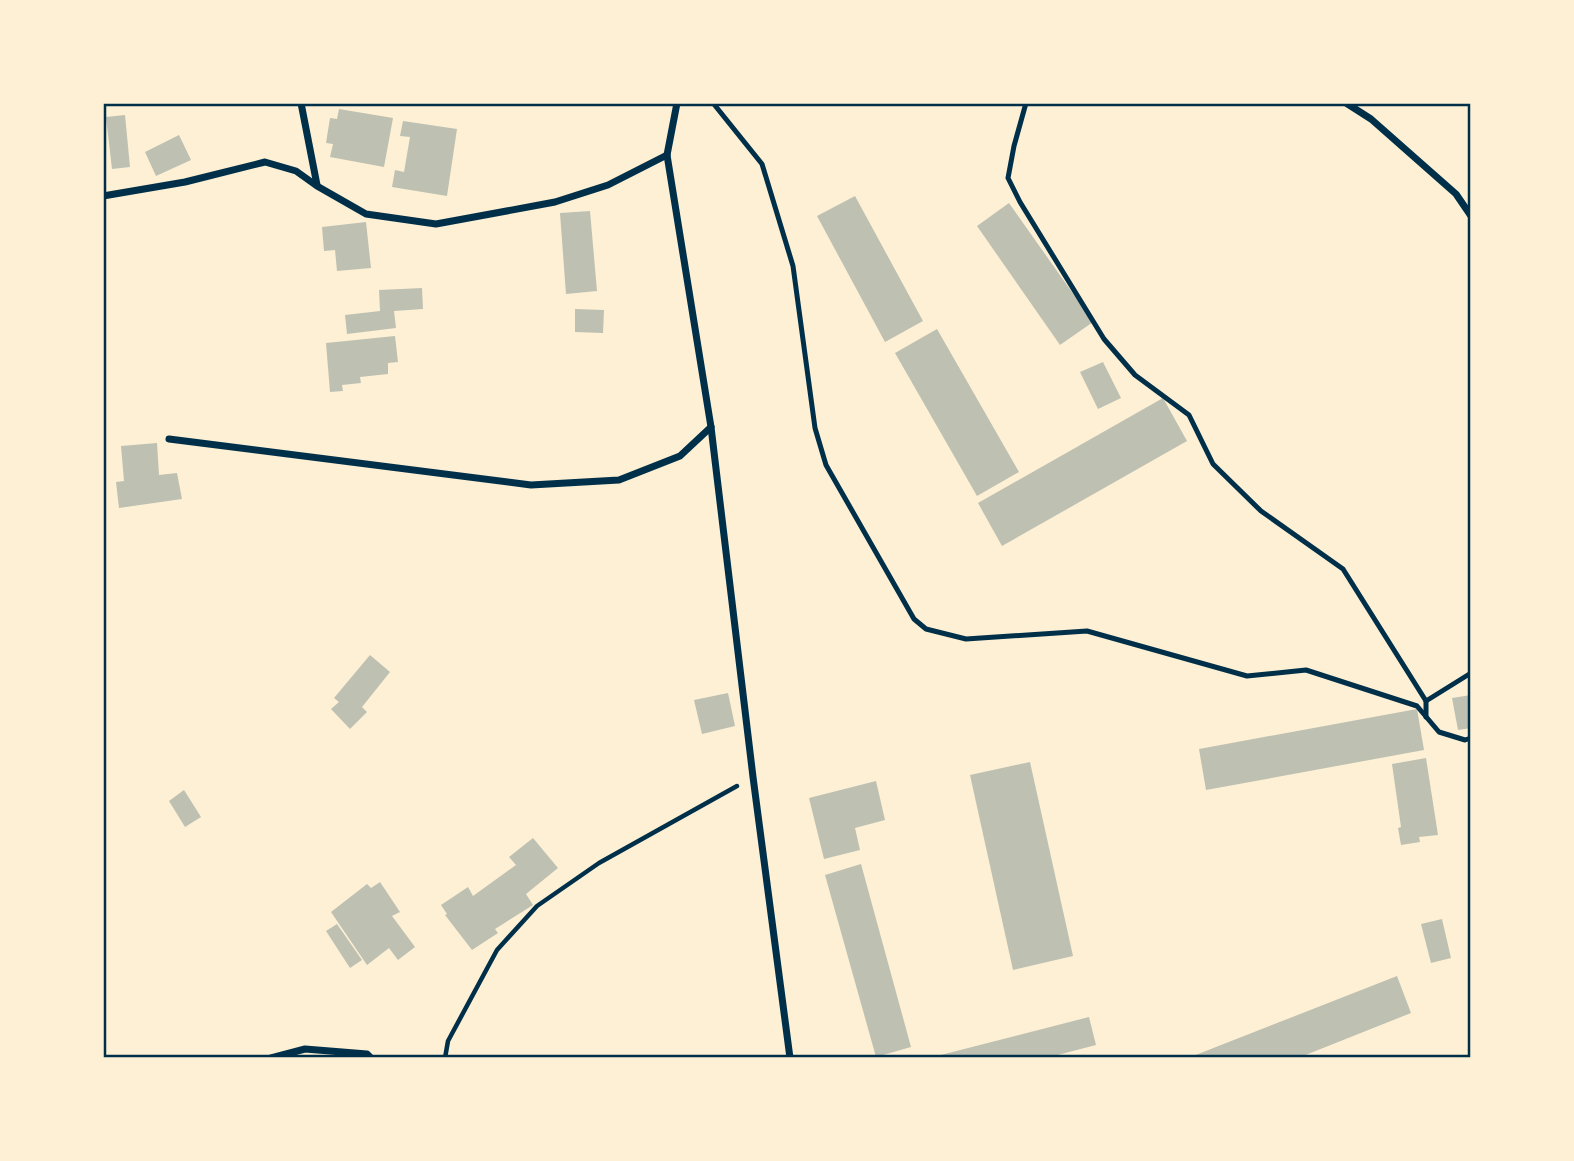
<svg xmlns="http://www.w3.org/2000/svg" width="1574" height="1161" viewBox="0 0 1574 1161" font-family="'PT Sans',sans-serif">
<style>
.building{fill:#bec0b2}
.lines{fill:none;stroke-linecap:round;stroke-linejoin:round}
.path{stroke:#003049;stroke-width:4.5}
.service{stroke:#003049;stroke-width:5}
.minor{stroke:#003049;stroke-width:7}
.neatline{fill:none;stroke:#003049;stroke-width:2.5}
</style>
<rect width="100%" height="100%" fill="#fdf0d5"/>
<!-- building -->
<g class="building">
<path d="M339 109 393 118 384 167 330 157 333 144 326 143 330 118 337 119Z"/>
<path d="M125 115 130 167 112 169 106 117Z"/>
<path d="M403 121 457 129 447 196 392 187 395 170 404 172 410 137 400 136Z"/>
<path d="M179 135 191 160 156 176 145 152Z"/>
<path d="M855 196 923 321 885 342 817 216Z"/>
<path d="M1009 203 1093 322 1060 345 977 226Z"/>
<path d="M590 211 597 291 566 294 560 213Z"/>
<path d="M366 222 371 268 337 271 335 250 324 251 322 227Z"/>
<path d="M422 288 423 309 394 311 396 328 347 334 345 315 380 311 379 290Z"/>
<path d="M575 309 604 310 603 333 575 332Z"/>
<path d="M937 329 1019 472 977 496 895 353Z"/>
<path d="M395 336 398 362 388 363V374L360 377 361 383 342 385 343 391 330 392 326 343Z"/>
<path d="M1103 362 1121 398 1098 409 1080 372Z"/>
<path d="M1163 398 1187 441 1002 546 978 503Z"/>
<path d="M157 443 159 475 177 473 182 499 119 508 116 482 124 481 121 446Z"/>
<path d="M370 655 390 672 362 707 367 712 350 729 331 709 339 702 334 698Z"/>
<path d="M728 693 735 726 702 734 694 700Z"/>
<path d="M1471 695V728L1458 730 1452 698Z"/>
<path d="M1417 709 1424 750 1206 790 1199 749Z"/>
<path d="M1426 758 1438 835 1419 837 1420 842 1401 845 1398 828 1401 827 1392 764Z"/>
<path d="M1030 762 1073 956 1013 970 970 775Z"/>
<path d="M876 781 885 820 855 828 860 850 824 859 809 798Z"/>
<path d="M184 790 201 817 185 827 169 801Z"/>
<path d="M533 838 558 868 526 894 533 905 495 929 498 933 472 950 445 915 447 914 441 905 468 887 473 896 516 865 509 857Z"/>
<path d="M861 864 911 1047 876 1057 825 875Z"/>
<path d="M380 882 400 912 392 916 415 947 398 960 389 948 367 965 331 912 367 884 371 888Z"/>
<path d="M1442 919 1451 958 1431 963 1421 924Z"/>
<path d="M337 924 362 960 350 968 326 931Z"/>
<path d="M1397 976 1411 1013 1298 1058H1188Z"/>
<path d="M1089 1017 1096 1045 1046 1058H929Z"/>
</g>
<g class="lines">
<!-- path -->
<path class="path" d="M445 1058 448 1041 497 950 537 906 599 863 737 786"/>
<!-- service -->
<g class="service">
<path d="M713 103 762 164 793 266 815 428 826 465 914 619 926 629 966 639 1087 631 1247 676 1306 670 1417 706 1439 732 1465 740 1471 738"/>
<path d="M1026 103 1014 146 1008 178 1020 202 1104 339 1135 375 1189 415 1213 464 1261 511 1343 569 1426 701V717"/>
<path d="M1426 701 1471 673"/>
</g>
<!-- minor -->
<g class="minor">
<path d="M301 103 317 185"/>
<path d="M677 103 667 155 711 427 753 777 790 1058"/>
<path d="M1346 103 1371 119 1456 194 1471 216"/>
<path d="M103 196 185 182 265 162 296 171 317 186 366 214 436 224 555 202 608 185 667 155"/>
<path d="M169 439 531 485 619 480 680 456 711 427"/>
<path d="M271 1058 305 1049 367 1054 371 1058"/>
</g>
</g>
<!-- border -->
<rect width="1574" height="1161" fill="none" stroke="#fdf0d5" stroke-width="210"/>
<rect x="105" y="105" width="1364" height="951" class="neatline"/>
</svg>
